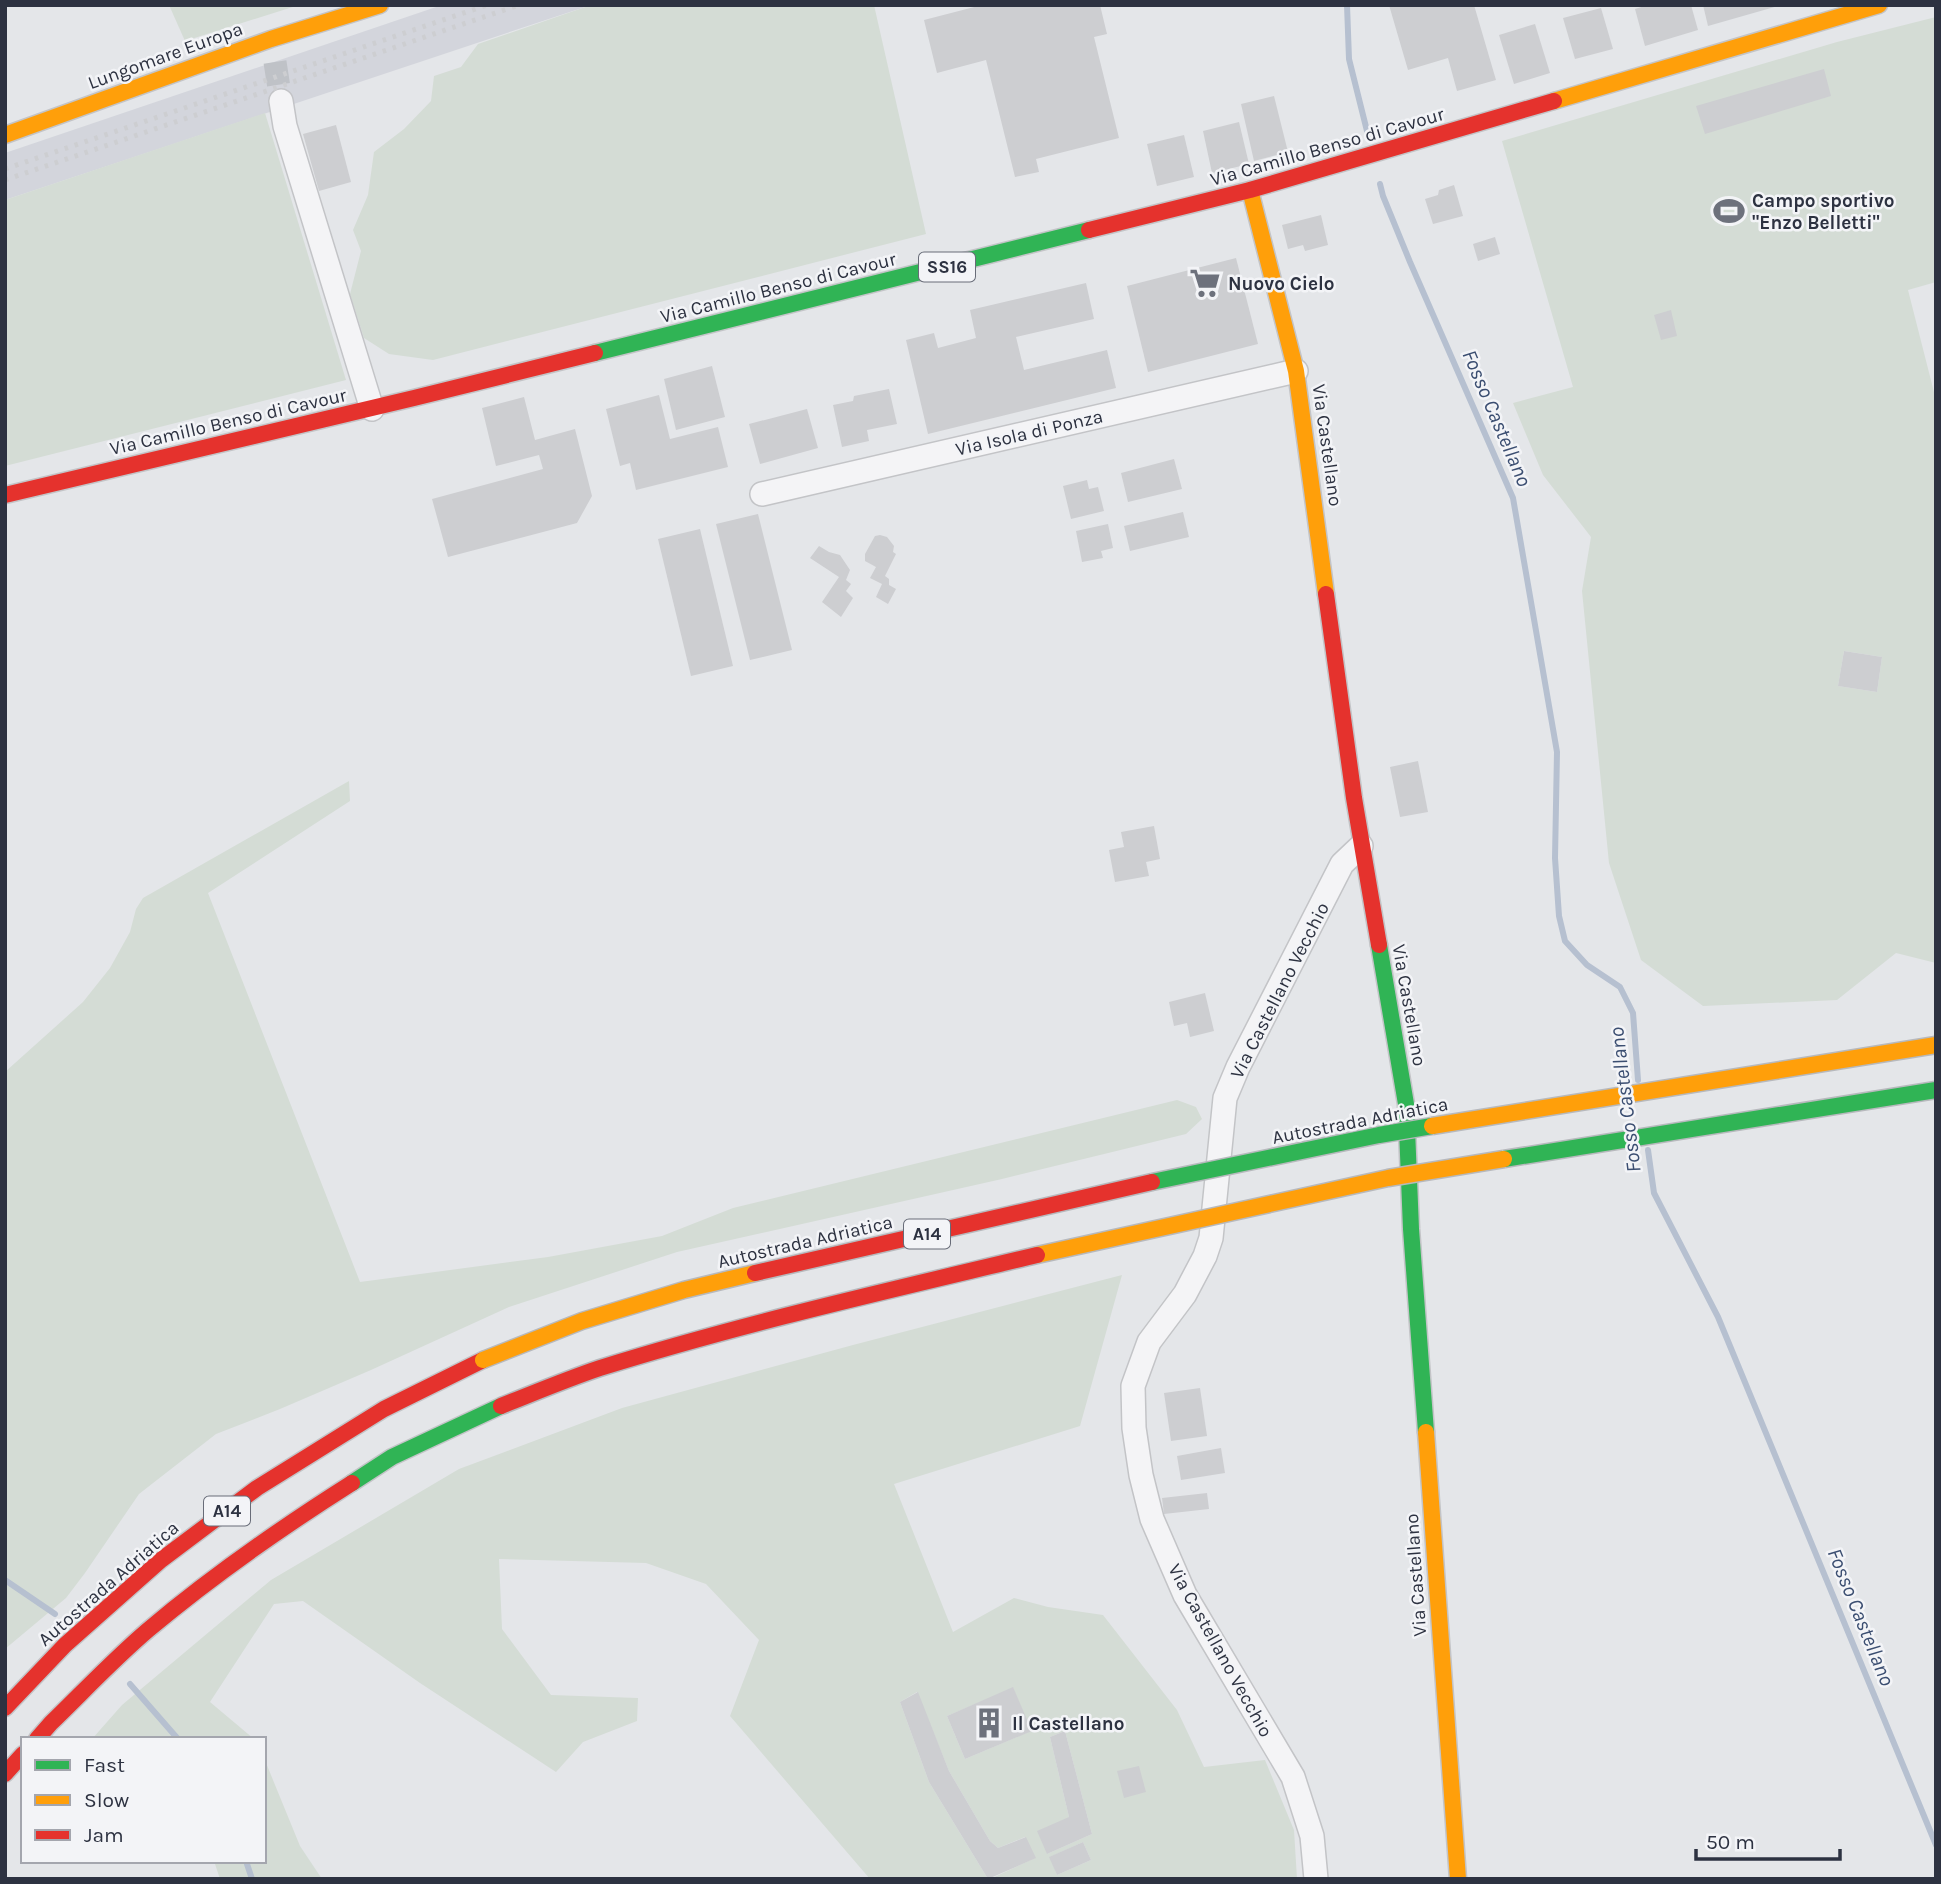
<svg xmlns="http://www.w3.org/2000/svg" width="1941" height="1884" viewBox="0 0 1941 1884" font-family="Karla,sans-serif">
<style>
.built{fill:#d3d5dc}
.green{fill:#d4dcd5;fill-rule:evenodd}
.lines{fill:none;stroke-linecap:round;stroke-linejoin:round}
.stream{stroke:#b6c0d0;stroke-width:6}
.building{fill:#cdced1}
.street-tunnel{stroke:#bfc2c7;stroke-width:23;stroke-dasharray:23 11;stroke-linecap:butt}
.street-casing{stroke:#c3c4c7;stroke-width:26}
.fast-casing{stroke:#c3c4c7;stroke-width:19}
.slow-casing{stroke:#c3c4c7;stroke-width:19}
.jam-casing{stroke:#c3c4c7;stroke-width:19}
.street{stroke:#f4f4f6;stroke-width:23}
.fast{stroke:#30b455;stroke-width:16}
.slow{stroke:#ff9f0a;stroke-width:16}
.jam{stroke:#e5322d;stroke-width:16}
.rail{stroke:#cdced1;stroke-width:5;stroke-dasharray:3.5 7;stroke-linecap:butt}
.fast-bridge-casing{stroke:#b7b9bd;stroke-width:19;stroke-linecap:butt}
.slow-bridge-casing{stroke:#b7b9bd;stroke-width:19;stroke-linecap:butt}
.jam-bridge-casing{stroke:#b7b9bd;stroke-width:19;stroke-linecap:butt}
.fast-bridge{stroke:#30b455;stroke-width:16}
.slow-bridge{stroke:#ff9f0a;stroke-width:16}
.jam-bridge{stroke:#e5322d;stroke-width:16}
.labels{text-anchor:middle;stroke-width:5;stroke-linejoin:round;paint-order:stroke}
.shield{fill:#f3f4f7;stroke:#686c78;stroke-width:2}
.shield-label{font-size:18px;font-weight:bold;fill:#2d3241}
.street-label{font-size:19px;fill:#2d3241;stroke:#f3f4f7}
.poi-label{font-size:19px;font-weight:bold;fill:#2d3241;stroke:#f3f4f7;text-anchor:start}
.water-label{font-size:21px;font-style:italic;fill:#3b4e71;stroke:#f3f4f7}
</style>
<rect width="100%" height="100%" fill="#e4e6e9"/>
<!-- built -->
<path class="built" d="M442 5H591L5 200V153Z"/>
<!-- green -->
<g class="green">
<path d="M169 5H299L185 41Z"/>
<path d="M591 5H874L926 234 433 360 389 354 364 338 350 294 361 251 353 230 368 195 374 152 404 129 431 101 434 76 461 67 478 44Z"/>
<path d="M1936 17V282L1908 290 1936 400V963L1896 953 1837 1000 1703 1006 1641 960 1609 863 1582 591 1591 537 1543 475 1513 403 1573 387 1502 141 1837 42ZM1844 651 1882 657 1877 692 1838 686Z"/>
<path d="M265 113 346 380 5 466V200Z"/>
<path d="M349 781 350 801 208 893 360 1282 548 1257 662 1236 733 1208 1177 1100 1196 1107 1202 1119 1186 1134 1002 1179 677 1252 509 1307 371 1370 280 1409 216 1434 139 1494 85 1573 66 1598 5 1649V1072L83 1002 110 968 130 932 136 909 143 898Z"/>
<path d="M1122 1275 1080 1426 894 1484 953 1632 1014 1598 1048 1607 1103 1615 1177 1710 1204 1767 1265 1760 1294 1830 1297 1879H990L1035 1858 1025 1837 998 1848 990 1841 949 1771 917 1692 900 1702 929 1782 988 1879H870L730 1716 759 1640 706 1584 646 1563 499 1559 502 1629 551 1695 638 1698 637 1721 583 1742 556 1772 420 1683 303 1601 274 1604 210 1702 254 1739H92L122 1705 271 1580 459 1469 622 1408 853 1345ZM1013 1688 1031 1731 965 1759 947 1716ZM1065 1731 1092 1834 1047 1854 1069 1817 1050 1737ZM1083 1842 1091 1860 1057 1875 1050 1857Z"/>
<path d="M264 1758 300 1846 322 1879H220L214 1861H264Z"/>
</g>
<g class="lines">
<!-- stream -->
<g class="stream">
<path d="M1347 5 1349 59 1369 139"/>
<path d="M1380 184 1383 196 1410 262 1513 498 1557 752 1555 858 1559 916 1565 941 1587 965 1620 987 1633 1013 1638 1080"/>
<path d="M1648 1150 1654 1193 1718 1317 1936 1845"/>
<path d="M5 1580 55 1614"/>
<path d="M130 1684 178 1739"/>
<path d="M246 1861 252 1879"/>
</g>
</g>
<!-- building -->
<g class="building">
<path d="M982 5H1100L1107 34 1094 37 1119 138 1036 159 1039 172 1015 177 986 60 937 73 924 20Z"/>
<path d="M1389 5H1474L1496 80 1457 91 1448 58 1408 70Z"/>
<path d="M1648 5H1691L1698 30 1645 46 1635 9Z"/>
<path d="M1703 5H1778V6L1708 26Z"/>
<path d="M1601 8 1613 49 1575 59 1563 18Z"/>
<path d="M1535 24 1550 73 1514 84 1499 35Z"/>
<path d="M1824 69 1831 96 1705 134 1696 106Z"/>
<path d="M1274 96 1288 152 1254 161 1241 104Z"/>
<path d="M1239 122 1249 164 1212 173 1203 131Z"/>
<path d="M336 125 351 182 319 191 303 134Z"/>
<path d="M1184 135 1194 177 1157 186 1147 144Z"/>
<path d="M1454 185 1463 216 1433 224 1425 199 1438 195 1439 190Z"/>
<path d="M1321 215 1328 245 1305 251 1303 245 1288 249 1282 225Z"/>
<path d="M1495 237 1500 254 1478 261 1473 244Z"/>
<path d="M1236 258 1258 344 1148 372 1127 286Z"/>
<path d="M1086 283 1094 319 1016 337 1024 370 1107 350 1116 388 928 434 906 340 934 333 938 348 976 338 970 310Z"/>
<path d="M1671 310 1677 336 1661 340 1654 315Z"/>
<path d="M712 366 725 417 676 430 664 379Z"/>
<path d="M889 389 897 424 867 430 869 441 842 447 833 405 853 401 854 396Z"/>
<path d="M659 395 670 439 718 427 728 467 636 490 630 463 620 466 606 409Z"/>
<path d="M524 397 535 440 575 429 592 496 577 523 448 557 432 499 543 469 539 455 496 466 482 408Z"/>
<path d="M807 409 818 448 760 464 749 424Z"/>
<path d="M1174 459 1182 489 1128 502 1121 473Z"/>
<path d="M1087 480 1089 489 1098 487 1104 511 1071 519 1063 486Z"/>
<path d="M1183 512 1189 537 1130 551 1124 526Z"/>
<path d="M758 514 792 650 750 660 716 524Z"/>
<path d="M1108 524 1113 548 1101 551 1103 558 1082 562 1076 531Z"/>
<path d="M700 529 733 666 691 676 658 539Z"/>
<path d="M880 535 887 537 894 546 893 552 896 554 885 576 889 579V585L896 589 888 604 876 597 882 584 870 578 876 567 865 561V554L875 536Z"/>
<path d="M819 546 829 552 840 555 850 570 846 580 851 584 846 591 853 598 841 617 822 602 839 577 810 558Z"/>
<path d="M1844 651 1882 657 1877 692 1838 686Z"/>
<path d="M1418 761 1428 812 1400 817 1390 767Z"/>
<path d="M1154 826 1160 859 1146 862 1149 876 1115 882 1109 850 1124 847 1121 832Z"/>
<path d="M1205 993 1214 1031 1190 1037 1187 1023 1174 1026 1169 1002Z"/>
<path d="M1200 1388 1207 1436 1171 1441 1164 1393Z"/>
<path d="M1221 1448 1225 1473 1181 1480 1177 1456Z"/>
<path d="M1207 1493 1209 1509 1164 1514 1162 1498Z"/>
<path d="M1013 1687 1032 1731 965 1759 947 1716Z"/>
<path d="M918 1692 949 1771 990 1841 998 1848 1026 1837 1036 1858 988 1879 929 1782 900 1702Z"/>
<path d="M1065 1731 1092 1834 1047 1854 1037 1831 1069 1817 1050 1737Z"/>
<path d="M1139 1766 1146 1792 1124 1798 1117 1771Z"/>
<path d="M1083 1842 1091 1860 1057 1875 1049 1857Z"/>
</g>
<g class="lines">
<!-- street-tunnel -->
<path class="street-tunnel" d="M275 62 281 101"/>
<!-- street casing -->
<g class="street-casing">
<g id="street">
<path d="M281 101 285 126 372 409"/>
<path d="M762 494 1296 371"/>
<path d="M1316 1879 1312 1836 1293 1777 1185 1595 1152 1519 1141 1475 1134 1428 1133 1386 1149 1342 1185 1294 1205 1256 1211 1238 1225 1098 1238 1067 1342 864 1361 846"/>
</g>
</g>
<!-- fast casing -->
<g class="fast-casing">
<g id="fast">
<path d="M595 353 1089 230"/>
<path d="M1379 945 1406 1104 1411 1229 1426 1432"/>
<path d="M352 1483 392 1457 501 1406"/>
</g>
</g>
<!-- slow casing -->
<g class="slow-casing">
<g id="slow">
<path d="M1554 101 1879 5"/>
<path d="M5 135 271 39 380 5"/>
<path d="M1250 190 1296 371 1326 594"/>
<path d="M1426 1432 1458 1879"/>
</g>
</g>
<!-- jam casing -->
<g class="jam-casing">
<g id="jam">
<path d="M1089 230 1250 190 1554 101"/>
<path d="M5 495 414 398 595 353"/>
<path d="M1326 594 1354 798 1379 945"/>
<path d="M5 1708 65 1645 161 1560 257 1488 384 1409 483 1360"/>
<path d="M37 1739 51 1723C83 1692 114 1659 148 1630 212 1576 281 1528 352 1483"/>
<path d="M5 1774 23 1754"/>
</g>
</g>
<!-- street -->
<use href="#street" class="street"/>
<!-- fast -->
<use href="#fast" class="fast"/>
<!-- slow -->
<use href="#slow" class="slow"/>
<!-- jam -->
<use href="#jam" class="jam"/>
<!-- rail -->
<g class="rail">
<path d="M5 169 487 5"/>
<path d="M5 180 519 5"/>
</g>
<!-- fast-bridge casing -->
<g class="fast-bridge-casing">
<g id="fast-bridge">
<path d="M1504 1159 1936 1090"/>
<path d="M1152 1182 1379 1135 1432 1126"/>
</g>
</g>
<!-- slow-bridge casing -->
<g class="slow-bridge-casing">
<g id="slow-bridge">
<path d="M1432 1126 1936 1045"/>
<path d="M1037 1255 1388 1178 1504 1159"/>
<path d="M483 1360 582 1321 684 1290 755 1273"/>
</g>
</g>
<!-- jam-bridge casing -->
<g class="jam-bridge-casing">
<g id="jam-bridge">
<path d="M755 1273 1152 1182"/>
<path d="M501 1406C534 1393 567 1379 600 1368 744 1323 891 1290 1037 1255"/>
</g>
</g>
<!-- fast-bridge -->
<use href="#fast-bridge" class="fast-bridge"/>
<!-- slow-bridge -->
<use href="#slow-bridge" class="slow-bridge"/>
<!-- jam-bridge -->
<use href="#jam-bridge" class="jam-bridge"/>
</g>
<!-- icons -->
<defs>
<g id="stadium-bare" transform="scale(2.415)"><path d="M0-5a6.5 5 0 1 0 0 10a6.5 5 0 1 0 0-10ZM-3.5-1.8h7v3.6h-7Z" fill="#6d717c" stroke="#f3f4f7" stroke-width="2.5" paint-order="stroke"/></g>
<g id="supermarket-bare" transform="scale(2.415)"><path d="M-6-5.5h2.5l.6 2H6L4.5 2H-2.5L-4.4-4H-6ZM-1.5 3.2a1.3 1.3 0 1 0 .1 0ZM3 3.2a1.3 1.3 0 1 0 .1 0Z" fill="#6d717c" stroke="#f3f4f7" stroke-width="2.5" paint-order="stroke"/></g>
<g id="building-bare" transform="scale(2.415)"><path d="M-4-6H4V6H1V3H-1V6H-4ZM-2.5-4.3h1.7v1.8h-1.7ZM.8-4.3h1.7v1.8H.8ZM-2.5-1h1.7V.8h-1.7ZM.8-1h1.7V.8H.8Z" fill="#6d717c" stroke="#f3f4f7" stroke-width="2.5" paint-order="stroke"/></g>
</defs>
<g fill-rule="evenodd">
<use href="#stadium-bare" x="1729" y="211"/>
<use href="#supermarket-bare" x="1205" y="283"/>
<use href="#building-bare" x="989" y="1723"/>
</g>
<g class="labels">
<!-- shield labels -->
<g class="shield">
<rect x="919" y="252.5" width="56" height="29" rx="5"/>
<rect x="904" y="1219.5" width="46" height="29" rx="5"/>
<rect x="204" y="1496.5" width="46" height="29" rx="5"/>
</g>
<g class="shield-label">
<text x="947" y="273">SS16</text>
<text x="927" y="1240">A14</text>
<text x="227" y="1517">A14</text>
</g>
<!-- street labels -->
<g class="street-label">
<text transform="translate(165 55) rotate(-20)" y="7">Lungomare Europa</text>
<text transform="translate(1327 146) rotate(-16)" y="7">Via Camillo Benso di Cavour</text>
<text transform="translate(778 287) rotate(-14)" y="7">Via Camillo Benso di Cavour</text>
<text transform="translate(228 421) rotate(-13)" y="7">Via Camillo Benso di Cavour</text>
<text transform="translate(1029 432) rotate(-13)" y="7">Via Isola di Ponza</text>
<text transform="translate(1328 445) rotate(82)" y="7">Via Castellano</text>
<text transform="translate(1279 990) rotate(-63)" y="7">Via Castellano Vecchio</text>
<text transform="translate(1410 1005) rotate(80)" y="7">Via Castellano</text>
<text transform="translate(1360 1120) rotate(-11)" y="7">Autostrada Adriatica</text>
<text transform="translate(805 1241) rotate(-13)" y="7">Autostrada Adriatica</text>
<text transform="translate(1415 1575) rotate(-94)" y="7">Via Castellano</text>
<text transform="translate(108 1583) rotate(-41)" y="7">Autostrada Adriatica</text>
<text transform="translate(1221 1650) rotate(61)" y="7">Via Castellano Vecchio</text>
</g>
<!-- poi labels -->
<g class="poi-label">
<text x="1752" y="207">Campo sportivo<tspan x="1752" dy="22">"Enzo Belletti"</tspan></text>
<text x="1228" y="290">Nuovo Cielo</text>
<text x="1012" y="1730">Il Castellano</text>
</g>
<!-- water labels -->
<g class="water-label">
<text transform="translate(1497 418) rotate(67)" y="7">Fosso Castellano</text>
<text transform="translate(1625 1100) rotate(-97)" y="7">Fosso Castellano</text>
<text transform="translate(1861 1617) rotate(68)" y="7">Fosso Castellano</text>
</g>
</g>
<!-- border -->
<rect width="1941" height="1884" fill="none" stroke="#2d3241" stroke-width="14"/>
<!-- legend -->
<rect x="21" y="1737" width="245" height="126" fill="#f3f4f7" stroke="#a4a6ae" stroke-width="2"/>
<rect x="35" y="1760" width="35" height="10" fill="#30b455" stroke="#a4a6ae" stroke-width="2"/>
<text x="84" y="1772" font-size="21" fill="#2d3241">Fast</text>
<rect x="35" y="1795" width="35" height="10" fill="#ff9f0a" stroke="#a4a6ae" stroke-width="2"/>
<text x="84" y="1807" font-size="21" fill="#2d3241">Slow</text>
<rect x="35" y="1830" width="35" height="10" fill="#e5322d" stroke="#a4a6ae" stroke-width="2"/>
<text x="84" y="1842" font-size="21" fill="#2d3241">Jam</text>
<!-- scale -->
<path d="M1696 1849v10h144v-10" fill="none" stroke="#2d3241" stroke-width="3.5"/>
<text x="1706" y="1849" font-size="21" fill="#2d3241" stroke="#f3f4f7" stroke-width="5" paint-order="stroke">50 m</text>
</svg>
